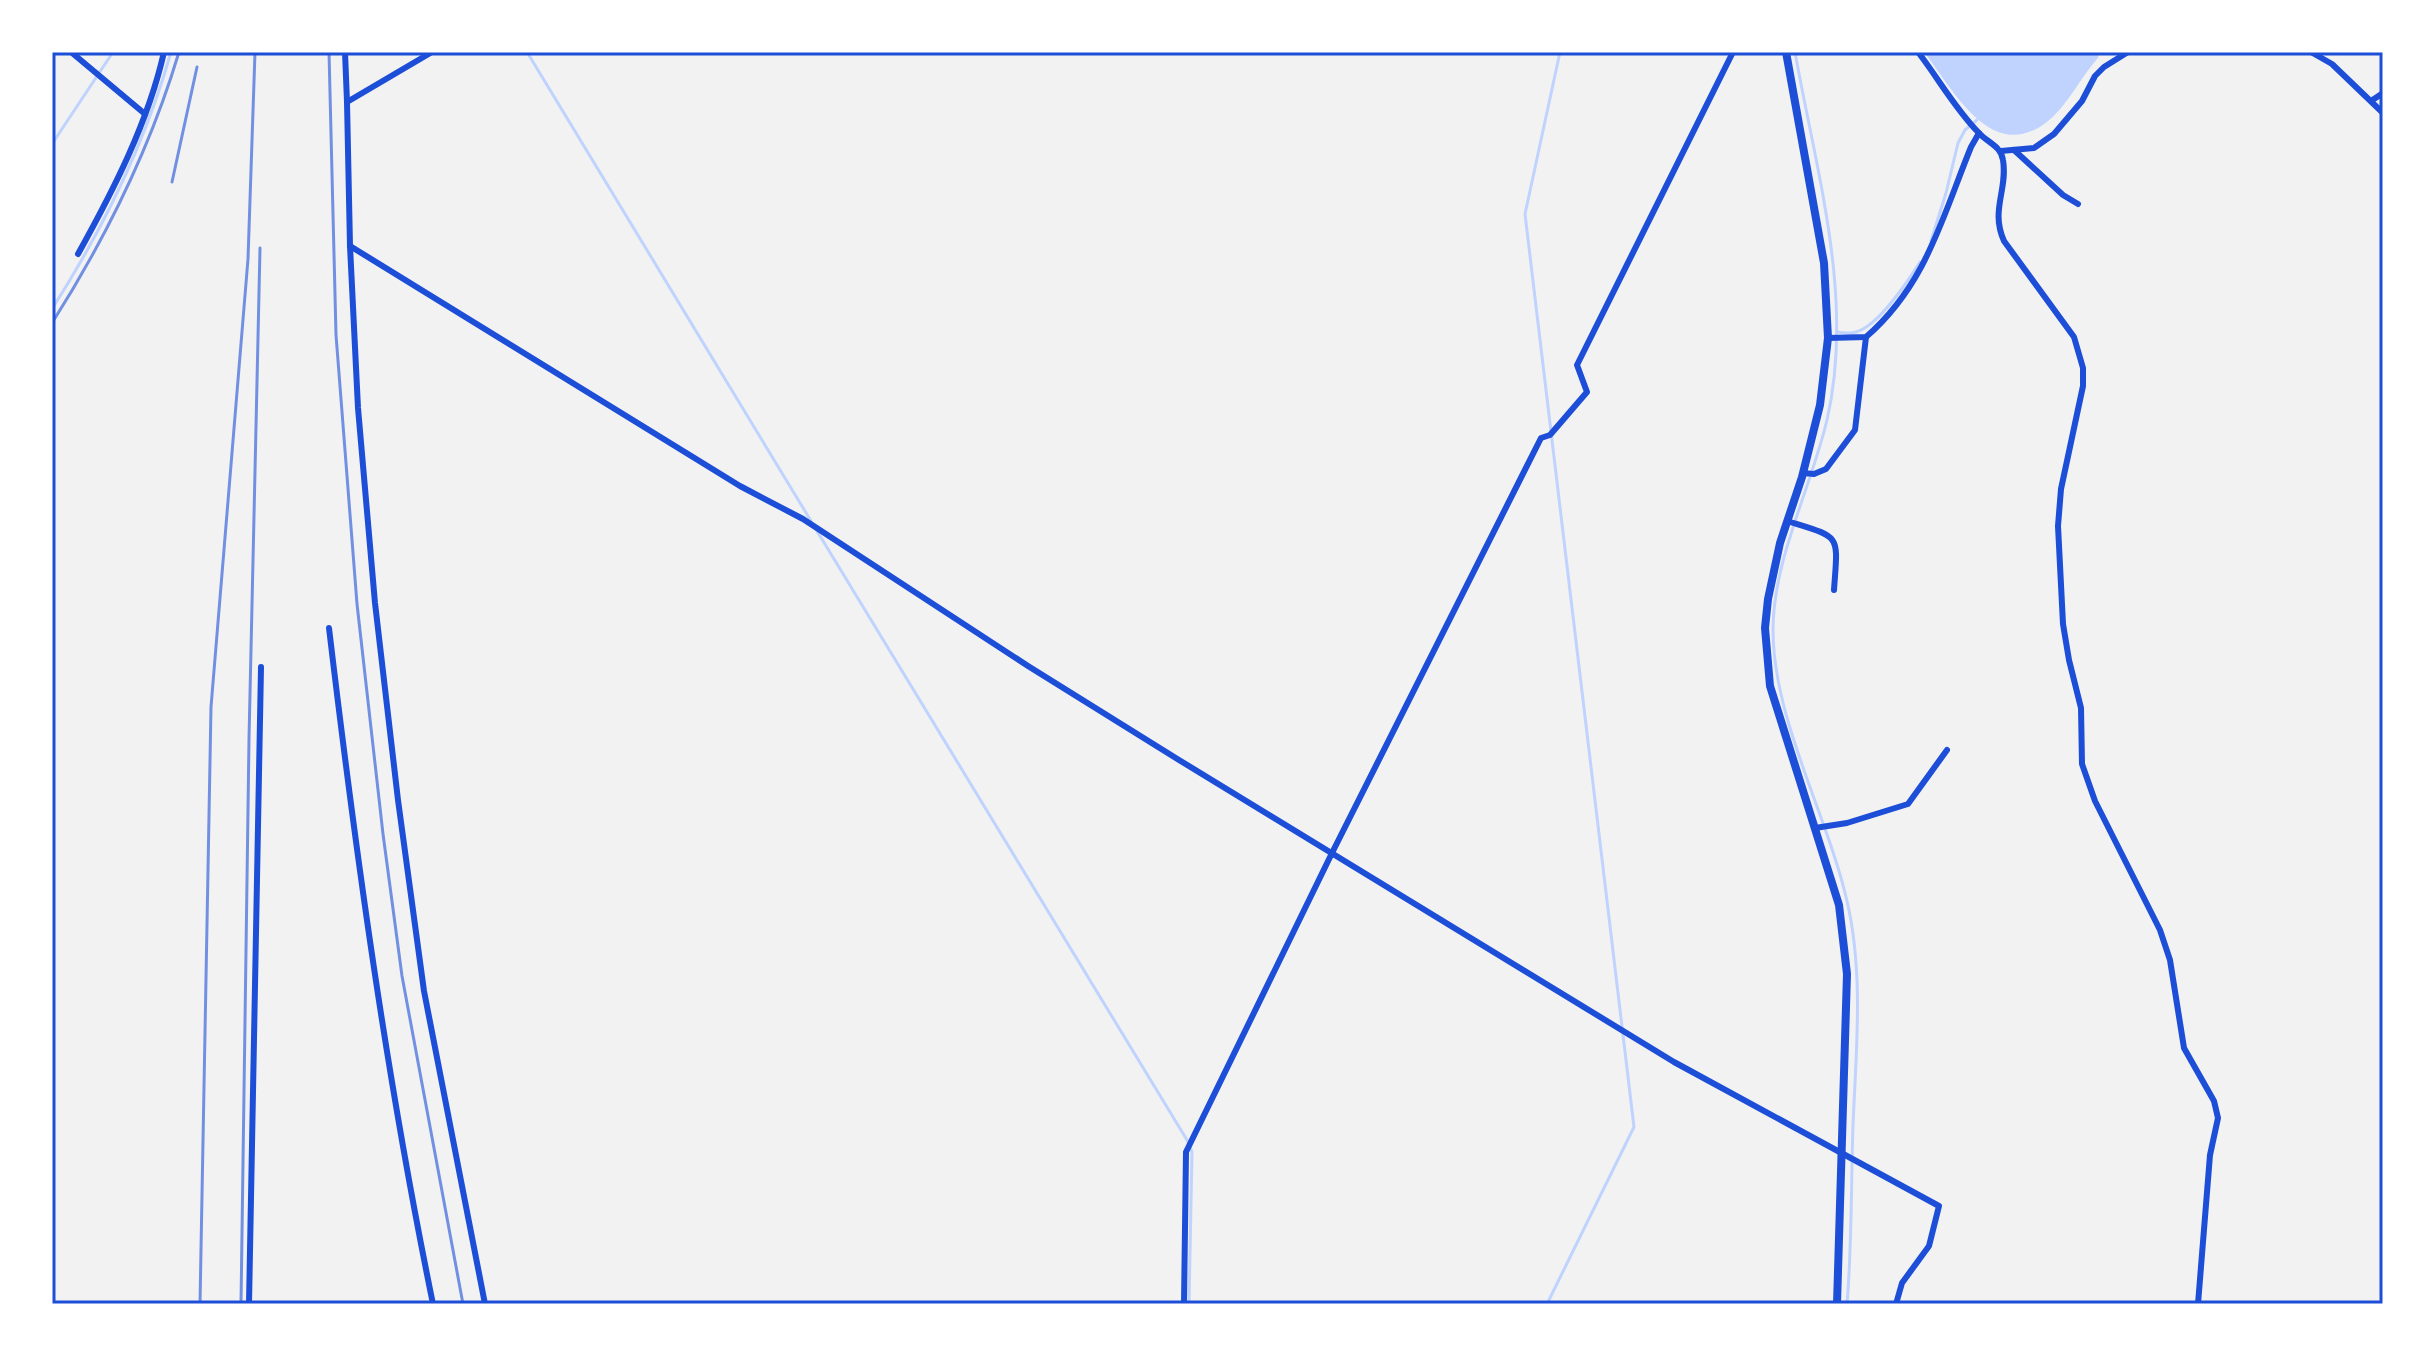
<svg xmlns="http://www.w3.org/2000/svg" width="2435" height="1356" viewBox="0 0 2435 1356" font-family="Georgia,serif">
<style>
.water{fill:#bfd3fe}
.lines{fill:none;stroke-linecap:round;stroke-linejoin:round}
.stream{stroke:#bfd3fe;stroke-width:3}
.minor{stroke:#1d4ed8;stroke-width:6}
.tertiary{stroke:#1d4ed8;stroke-width:8}
.rail{stroke:#7290e2;stroke-width:3}
.neatline{fill:none;stroke:#1d4ed8;stroke-width:3}
</style>
<rect width="100%" height="100%" fill="#f2f2f2"/>
<!-- water -->
<path class="water" d="M1924 52H2099V53L2098 58C2080 78 2068 105 2047 122 1991 165 1953 89 1924 52Z"/>
<g class="lines">
<!-- stream -->
<g class="stream">
<path d="M527 52 811 521"/>
<path d="M1795 52C1816 171 1855 298 1827 420 1811 488 1773 560 1773 630 1773 719 1827 814 1847 901 1864 974 1856 1051 1853 1125 1851 1184 1852 1245 1847 1304"/>
<path d="M52 144 113 52"/>
<path d="M1931 241 1946 193 1958 143 1965 130 1977 120"/>
<path d="M52 309C103 229 145 144 171 52"/>
<path d="M1837 332C1843 333 1850 334 1856 332 1878 326 1908 281 1920 262"/>
<path d="M817 531 1187 1140 1192 1152 1189 1304"/>
<path d="M1547 1304 1634 1127 1525 214 1560 52"/>
</g>
<!-- minor -->
<g class="minor">
<path d="M71 52 145 114"/>
<path d="M345 52 347 102"/>
<path d="M432 52 347 102 350 246 358 408 375 603 398 800 424 991 485 1304"/>
<path d="M1918 52C1938 78 1956 110 1979 133 1988 143 2001 146 2003 160 2008 190 1990 210 2004 241L2074 337 2083 368V386L2061 489 2058 526 2063 624 2069 660 2081 708 2082 764 2095 801 2160 930 2170 960 2184 1048 2214 1101 2218 1118 2210 1155 2198 1304"/>
<path d="M2311 52 2332 64 2383 113"/>
<path d="M2371 101 2383 93"/>
<path d="M2014 150 2063 195 2078 204"/>
<path d="M2001 151 2034 148 2054 134 2082 101 2095 76 2104 67 2128 52"/>
<path d="M350 246 740 486 803 519 1028 666 1179 760 1674 1062 1939 1206 1929 1246 1902 1283 1896 1304"/>
<path d="M78 254C113 191 148 123 164 52"/>
<path d="M1828 338 1866 337C1926 285 1942 218 1971 147L1979 133"/>
<path d="M1803 473 1814 474 1826 469 1855 430 1866 337"/>
<path d="M1787 521C1842 538 1838 533 1834 590"/>
<path d="M329 628C356 855 387 1080 433 1304"/>
<path d="M1815 828 1847 823 1908 804 1947 750"/>
<path d="M249 1304 261 667"/>
<path d="M1184 1304 1186 1152 1332 853 1541 438 1550 435 1587 392 1577 365 1733 52"/>
</g>
<!-- tertiary -->
<path class="tertiary" d="M1786 52 1824 263 1828 338 1820 405 1802 477 1780 543 1768 599 1765 628 1770 686 1839 905 1847 974 1837 1304"/>
<!-- rail -->
<g class="rail">
<path d="M329 52 336 335 357 604 383 834 402 976 463 1304"/>
<path d="M172 182 197 67"/>
<path d="M52 323C106 238 150 149 179 52"/>
<path d="M200 1304 211 707 248 259 255 52"/>
<path d="M241 1304 249 739 260 248"/>
</g>
</g>
<!-- border -->
<rect width="2435" height="1356" fill="none" stroke="#ffffff" stroke-width="108"/>
<rect x="54" y="54" width="2327" height="1248" class="neatline"/>
</svg>
